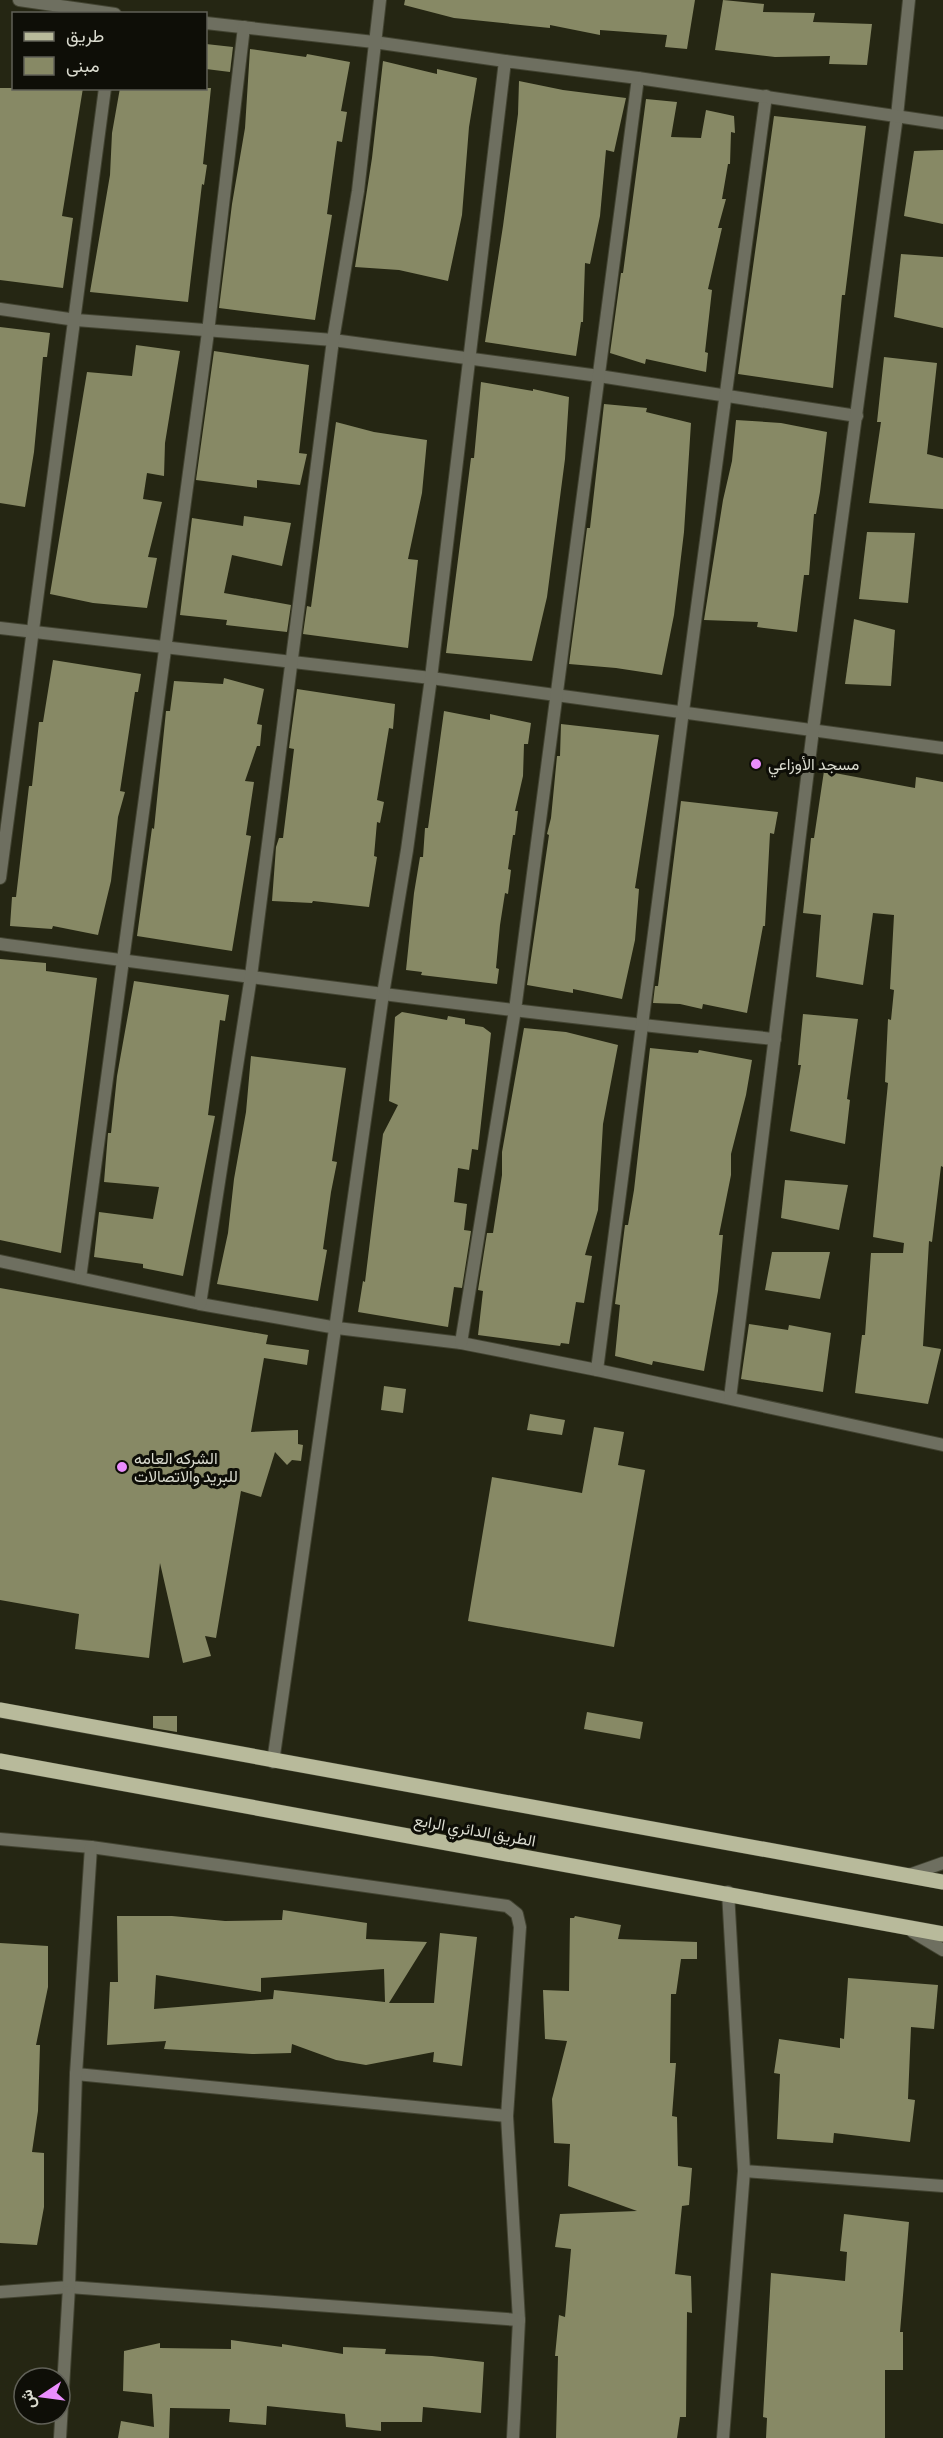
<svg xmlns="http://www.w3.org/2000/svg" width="943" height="2438" viewBox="0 0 943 2438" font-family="Manrope,Vazirmatn,sans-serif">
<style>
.building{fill:#878965;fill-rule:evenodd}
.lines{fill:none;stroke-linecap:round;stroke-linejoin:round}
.minor-casing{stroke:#424331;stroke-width:14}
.tertiary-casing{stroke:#424331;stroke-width:14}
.primary-casing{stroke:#424331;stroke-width:16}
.minor{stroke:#6e6f60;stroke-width:12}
.tertiary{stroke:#6e6f60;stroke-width:12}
.primary{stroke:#b8ba9b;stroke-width:15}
.poi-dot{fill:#ea8dfd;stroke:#0e0e07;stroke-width:2}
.labels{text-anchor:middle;stroke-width:6;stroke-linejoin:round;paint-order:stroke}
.poi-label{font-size:16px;fill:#dadbcf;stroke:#0e0e07;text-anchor:start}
.street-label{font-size:16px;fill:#dadbcf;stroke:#0e0e07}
</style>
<rect width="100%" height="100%" fill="#252613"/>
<!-- building -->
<g class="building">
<path d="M405 0H695L687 49 665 47 667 35 600 30V35L550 25V28L454 18 404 5Z"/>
<path d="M723 0 764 4 763 12 815 13 813 22 872 24 867 65 829 64 830 56 775 57 715 50Z"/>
<path d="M206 44 233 47 230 72 206 69Z"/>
<path d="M250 49 306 57 307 54 350 62 341 111 347 112 342 142 337 141 327 214 332 215 315 320 219 308 232 204 245 128Z"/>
<path d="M383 61 437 74V69L477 78 469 127 462 215 448 281 399 270 355 267 372 158Z"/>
<path d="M519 81 563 90 626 98 614 152 606 150 600 216 590 264 585 263 583 322H581L576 356 485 342 503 226 518 114Z"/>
<path d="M0 88H83L62 216 73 218 63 288 0 280Z"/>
<path d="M120 88H211L203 164 207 165 204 185 202 184 188 302 90 292 110 175 112 133Z"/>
<path d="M646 99 677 102 671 137 701 138 706 110 734 116 735 133 731 132 730 164H728L722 199H726L718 228H722L708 289 712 290 705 352 708 353 706 372 646 359 645 364 610 353 621 273H623Z"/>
<path d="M774 116 866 126 845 295H842L833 388 738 374Z"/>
<path d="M943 150V224L904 216 914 151Z"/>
<path d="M901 254 943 257V328L894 317Z"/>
<path d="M0 327 50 333 47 357H43L34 452 25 507 0 503Z"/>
<path d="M136 345 180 351 165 443 164 476 147 473 143 499 162 502 148 557 157 558 147 608 93 603 50 594 87 372 132 376Z"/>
<path d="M214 351 309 365 299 453 307 454 300 485 257 480V488L196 480Z"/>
<path d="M884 357 937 363 927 454 943 458V509L869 503 881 422H877Z"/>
<path d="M481 382 533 391V389L569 397 565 459 547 597 532 661 446 653 471 458H474Z"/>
<path d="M604 404 647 408 646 412 691 423 684 532 674 615 662 675 616 668 569 664 587 528H590Z"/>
<path d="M736 420 781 423 827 432 820 492 816 514H814L809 575H804L797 632 757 627 758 622 704 620 723 500 732 461Z"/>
<path d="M336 422 374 432 427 440 422 493 408 559 418 560 408 648 303 634 307 606 311 607Z"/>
<path d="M244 516 291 523 282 566 232 555 224 593 291 605 287 632 226 625 227 620 180 615 192 518 243 526Z"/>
<path d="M867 532 915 533 908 603 859 599Z"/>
<path d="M854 619 895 630 891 686 845 684Z"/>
<path d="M53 660 141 674 138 692H135L120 791 125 792 118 817 111 881 98 935 53 926 52 929 10 926 12 897H16L29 786H32L39 722H43Z"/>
<path d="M224 678 264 689 257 724 262 725 260 746H257L245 781 254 782 246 835 251 836 232 951 137 936 152 828 154 829 166 711H170L174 681 223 684Z"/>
<path d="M297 689 395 704 393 729 389 728 377 800 384 802 380 823 377 822 374 856 377 857 369 907 313 901 312 903 272 901 276 847 279 838H283L294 749 289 748Z"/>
<path d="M444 711 490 720V714L531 723 528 744H524L523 776 515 811H518L515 835H513L508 869 511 870 508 894 505 893 500 925 496 968 499 969 497 984 421 975 422 972 406 970 414 893 420 857H423L425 828H428Z"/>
<path d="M561 724 659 735 635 888 639 889 635 940 622 999 573 989V993L527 985 549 835 547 834 551 818 557 756H560Z"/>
<path d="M824 771 915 788 916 777 943 782V1167L941 1166 932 1242 929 1241 923 1346 941 1349 928 1404 855 1393 862 1335H865L871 1253H903L904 1243 873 1237 888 1083 885 1082 888 1019 891 1020 894 990 890 989 894 915 873 913 863 985 816 977 821 915 803 913 811 838H814Z"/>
<path d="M681 801 778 812 774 834 770 833 765 926H763L747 1013 703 1004 702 1009 680 1004 653 1003 655 986H658Z"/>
<path d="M0 959 46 963V971L97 978 61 1253 0 1240Z"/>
<path d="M134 981 229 995 225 1021 220 1020 208 1115 215 1116 183 1276 143 1268V1264L94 1257 99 1212 153 1219 159 1187 104 1182 108 1133H111L117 1076Z"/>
<path d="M402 1012 447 1020 448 1016 465 1019V1024L483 1027 491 1033 478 1150 472 1149 469 1170 458 1168 454 1202 467 1204 464 1230 471 1231 462 1288 454 1287 448 1327 358 1312 363 1281 365 1282 383 1134 398 1105 389 1101 395 1017Z"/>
<path d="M803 1014 858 1019 847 1099 850 1100 845 1144 790 1131 801 1065H798Z"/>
<path d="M524 1028 566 1032 618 1045 603 1124 598 1210 585 1255 592 1256 584 1303 576 1302 569 1344 561 1343 560 1346 478 1335 483 1291 478 1290 487 1233H493L502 1175V1152Z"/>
<path d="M650 1048 698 1053 699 1050 752 1060 746 1095 731 1154V1175L719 1235H723L718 1291 704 1371 653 1361 652 1365 615 1356 620 1305 615 1304 625 1225H628L634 1190Z"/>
<path d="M251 1056 346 1068 332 1161 337 1162 331 1192 323 1249 327 1250 318 1301 217 1284 228 1233 234 1179 246 1112Z"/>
<path d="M785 1180 848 1185 839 1230 781 1218Z"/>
<path d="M772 1252H830L820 1299 765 1290Z"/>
<path d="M0 1288 268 1335 266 1344 309 1350 307 1365 264 1358 251 1432 298 1430V1444L303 1445 301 1461 292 1460 287 1465 275 1452 261 1497 241 1491 216 1638 205 1636 211 1656 183 1663 160 1563 149 1658 75 1649 79 1614 0 1600Z"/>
<path d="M749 1324 788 1330 789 1325 831 1333 823 1392 741 1379Z"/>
<path d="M384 1386 406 1389 403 1413 381 1410Z"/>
<path d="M530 1414 565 1420 562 1435 527 1430Z"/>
<path d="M594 1427 624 1432 618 1465 645 1470 614 1647 468 1621 492 1477 582 1493Z"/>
<path d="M587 1712 643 1722 640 1739 584 1729Z"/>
<path d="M153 1716H177V1732L153 1728Z"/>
<path d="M283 1910 367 1923 366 1939 427 1942 389 2003H434L440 1933 477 1937 462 2066 433 2062 434 2052 366 2065 336 2060 292 2044 291 2053 252 2054 164 2049 166 2041 107 2045 110 1982H118L117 1916H172L225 1921 282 1920ZM384 1969 385 2002 274 1990 273 1999 154 2009 156 1975 261 1992V1978Z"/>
<path d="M575 1916 621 1925 618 1939 697 1942V1959H681L676 1994H671L670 2063H676L672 2116 677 2117 678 2166 692 2168 689 2205 682 2206 675 2274 691 2276 692 2313 687 2312 686 2417H680L677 2438H556L558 2356H555L559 2315 565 2317 571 2249 555 2247 560 2214 637 2211 568 2186 570 2144 554 2143 552 2099 567 2041 545 2039 543 1990 569 1991 570 1918H574Z"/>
<path d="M0 1943 48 1946V1987L36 2045H40L38 2111 32 2152 44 2153V2207L37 2245 0 2243Z"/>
<path d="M848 1978 938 1985 934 2029 911 2027 908 2099 915 2100 910 2142 834 2133 833 2143 777 2139 780 2074 774 2073 779 2039 840 2048V2038L844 2039Z"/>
<path d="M844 2214 909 2222 900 2332H903V2370H885V2438H766L767 2418 763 2417 771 2273 845 2281 847 2252 840 2251Z"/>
<path d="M231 2340 282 2347V2344L343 2354V2347L386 2349 385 2354 432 2356 484 2362 481 2413 423 2407 422 2422H381V2431L346 2427 345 2414 267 2406 266 2425 229 2422 230 2409 170 2408 169 2438H118L121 2421 154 2427 152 2394 123 2391 124 2351 160 2343V2348L231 2349Z"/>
</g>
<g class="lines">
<!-- minor casing -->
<g class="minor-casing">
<g id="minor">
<path d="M19 0 115 14"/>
<path d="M206 23 374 42 505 61"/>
<path d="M0 309 76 320 333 340 599 376 857 416"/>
<path d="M0 628 431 678 943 748"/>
<path d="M0 878 105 88"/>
<path d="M0 944C258 978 516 1013 775 1039"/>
<path d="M0 1261 200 1304 337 1328 461 1343 597 1370 943 1445"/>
<path d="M80 1278 208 332 244 27"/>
<path d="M200 1304 251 976 333 340 358 191 380 0"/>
<path d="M461 1343 515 1010 638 78"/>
<path d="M597 1370 683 711 766 96"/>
<path d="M730 1398 813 730 897 116 909 0"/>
<path d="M273 1762 383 994 407 850 431 678 505 61 638 78 943 123"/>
<path d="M0 1839 91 1847 507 1906 517 1914 520 1927 507 2116 519 2320 513 2438"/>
<path d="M913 1932 943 1950"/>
<path d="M76 2074 507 2116"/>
<path d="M744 2171 943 2186"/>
<path d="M0 2292 69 2287 519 2320"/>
<path d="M60 2438 69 2287 76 2074 91 1847"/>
<path d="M723 2438 744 2171 728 1892"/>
</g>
</g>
<!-- tertiary casing -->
<g class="tertiary-casing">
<path id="tertiary" d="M909 1875 943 1863"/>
</g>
<!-- primary casing -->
<g class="primary-casing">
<g id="primary">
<path d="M0 1710 943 1882"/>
<path d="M0 1761 943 1934"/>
</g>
</g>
<!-- minor -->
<use href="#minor" class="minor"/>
<!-- tertiary -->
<use href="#tertiary" class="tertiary"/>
<!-- primary -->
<use href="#primary" class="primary"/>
</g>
<!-- markers -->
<g class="poi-dot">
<circle cx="756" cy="764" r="6"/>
<circle cx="122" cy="1467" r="6"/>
</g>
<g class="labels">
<!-- poi labels -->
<g class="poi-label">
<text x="768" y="770">مسجد الأوزاعي</text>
<text x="134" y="1464">الشركه العامه<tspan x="134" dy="18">للبريد والاتصالات</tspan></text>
</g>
<!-- street labels -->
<g class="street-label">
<text transform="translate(475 1830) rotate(10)" y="6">الطريق الدائري الرابع</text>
</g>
</g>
<!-- legend -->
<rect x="12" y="12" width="195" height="78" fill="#0e0e07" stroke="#606057" stroke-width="1.5"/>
<rect x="24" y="32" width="30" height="9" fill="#b8ba9b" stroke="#606057" stroke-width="1.5"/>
<text x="66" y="42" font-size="18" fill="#dadbcf">طريق</text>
<rect x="24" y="57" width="30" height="18" fill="#878965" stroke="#606057" stroke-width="1.5"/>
<text x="66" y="72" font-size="18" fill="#dadbcf">مبنى</text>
<!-- north arrow -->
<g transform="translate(42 2396) rotate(257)"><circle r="28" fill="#0e0e07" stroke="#606057" stroke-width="1.5"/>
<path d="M0-4.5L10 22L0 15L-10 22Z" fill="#ea8dfd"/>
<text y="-9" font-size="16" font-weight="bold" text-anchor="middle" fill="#dadbcf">ش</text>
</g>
</svg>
